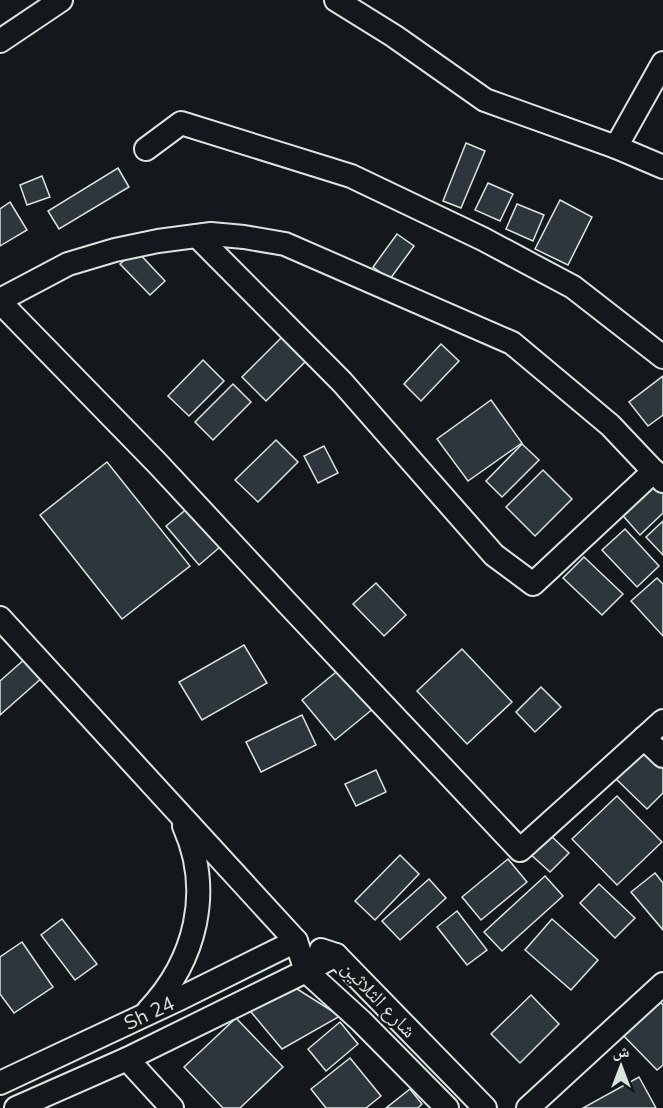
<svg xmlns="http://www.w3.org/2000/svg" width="663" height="1108" viewBox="0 0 663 1108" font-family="'Nunito Sans','Noto Naskh Arabic',sans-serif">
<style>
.building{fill:#2c363c;stroke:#d8e6dc;stroke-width:1.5}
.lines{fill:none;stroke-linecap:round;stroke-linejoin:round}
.minor-casing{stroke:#d8e6dc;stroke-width:26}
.minor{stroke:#14181c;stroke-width:22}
.labels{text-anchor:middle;stroke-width:4.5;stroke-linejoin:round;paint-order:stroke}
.street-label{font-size:20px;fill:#d8e6dc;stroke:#14181c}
</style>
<rect width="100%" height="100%" fill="#14181c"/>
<!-- building -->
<g class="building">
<path d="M466 143 485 151 461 208 443 201Z"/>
<path d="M118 168 129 187 59 229 48 211Z"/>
<path d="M42 176 50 197 27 205 20 185Z"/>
<path d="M488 183 513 194 500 221 475 210Z"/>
<path d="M560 200 592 217 568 265 535 249Z"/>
<path d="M10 202 27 230 0 246V209Z"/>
<path d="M517 204 544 215 533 241 506 229Z"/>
<path d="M397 234 414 246 390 279 373 267Z"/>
<path d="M136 250 165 281 150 295 120 264Z"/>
<path d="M282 337 306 361 266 401 242 377Z"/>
<path d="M441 344 459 361 421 401 404 384Z"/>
<path d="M203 360 224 381 189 416 168 396Z"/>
<path d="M663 376V415L648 426 629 402Z"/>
<path d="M233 384 251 402 213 440 195 422Z"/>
<path d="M491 400 522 443 468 481 437 439Z"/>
<path d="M276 440 298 462 258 502 235 480Z"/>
<path d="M522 444 539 460 502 497 486 481Z"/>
<path d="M324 446 338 473 318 483 304 456Z"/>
<path d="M107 462 190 566 122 619 40 515Z"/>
<path d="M543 470 572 499 535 536 506 507Z"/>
<path d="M654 474 663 483V513L640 535 617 509Z"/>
<path d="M194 503 227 541 199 565 166 526Z"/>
<path d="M663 521V555L646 537Z"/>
<path d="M625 529 659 566 637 587 602 550Z"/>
<path d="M584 557 623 594 602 615 563 578Z"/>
<path d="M657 578 663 584V636L631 601Z"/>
<path d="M376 583 406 615 384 636 353 604Z"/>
<path d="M244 645 267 683 202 720 179 682Z"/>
<path d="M462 649 512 702 467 744 417 691Z"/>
<path d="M26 658 43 677 0 715V681Z"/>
<path d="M341 668 374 708 335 740 302 700Z"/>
<path d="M541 687 561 707 535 732 516 712Z"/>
<path d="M302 715 316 745 261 772 246 742Z"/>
<path d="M646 746 663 763V793L647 809 615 778Z"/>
<path d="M376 770 386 792 356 806 345 784Z"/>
<path d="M617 796 662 842 617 885 572 839Z"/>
<path d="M548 833 569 853 550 872 529 853Z"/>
<path d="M400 855 419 874 375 920 355 901Z"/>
<path d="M508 859 527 882 481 920 462 897Z"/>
<path d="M655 873 663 883V930L631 892Z"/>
<path d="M545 876 563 896 502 951 484 932Z"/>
<path d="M429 879 446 898 400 940 382 921Z"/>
<path d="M599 884 635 918 615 938 580 903Z"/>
<path d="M457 911 487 950 467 965 437 927Z"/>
<path d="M62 919 97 964 75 980 41 935Z"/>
<path d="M552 919 598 960 571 990 525 950Z"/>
<path d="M22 942 53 987 14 1013 0 994V957Z"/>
<path d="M294 987 340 1016 282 1049 246 1006Z"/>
<path d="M531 995 559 1024 520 1063 491 1034Z"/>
<path d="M656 998 663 1005V1065L657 1070 620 1032Z"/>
<path d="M236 1018 283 1067 240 1108H223L184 1067Z"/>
<path d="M340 1022 358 1044 326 1071 308 1049Z"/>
<path d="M350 1058 381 1096 366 1108H326L311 1089Z"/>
<path d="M639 1077 656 1108H583Z"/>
<path d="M410 1089 422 1104 418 1108H386Z"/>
</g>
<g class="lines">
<!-- minor casing -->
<g class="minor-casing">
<g id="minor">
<path d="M336 0 394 36 485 100 616 147"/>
<path d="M0 41 61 0"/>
<path d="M663 63 616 147 663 167"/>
<path d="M146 149 181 123 351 176 483 239 573 287 663 357"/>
<path d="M197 236 342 382 494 555 533 584 654 471"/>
<path d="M0 300 68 264 115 250 158 241 211 234 244 237 285 244 512 343 610 425 663 481"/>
<path d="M0 302 158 464 289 605 520 850 663 721"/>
<path d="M0 618 296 941 306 971 361 1021 447 1108"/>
<path d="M644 738 663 756"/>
<path d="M321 950 336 955 485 1108"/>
<path d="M148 1011C196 960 213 891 184 826"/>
<path d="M127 1059 172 1108"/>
<path d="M0 1083 179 999 296 941"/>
<path d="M16 1108 127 1059 306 971 336 955"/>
<path d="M528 1108 663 984"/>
</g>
</g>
<!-- minor -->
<use href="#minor" class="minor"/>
</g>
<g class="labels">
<!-- street labels -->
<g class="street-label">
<text transform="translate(379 999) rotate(46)" y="7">شارع الثلاثين</text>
<text transform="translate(149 1013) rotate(-25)" y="7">Sh 24</text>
</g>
</g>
<!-- north arrow -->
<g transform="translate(621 1066)" stroke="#14181c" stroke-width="4.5" paint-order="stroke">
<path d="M0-4.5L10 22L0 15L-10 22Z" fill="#d8e6dc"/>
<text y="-9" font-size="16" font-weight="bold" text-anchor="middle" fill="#d8e6dc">ش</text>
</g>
</svg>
